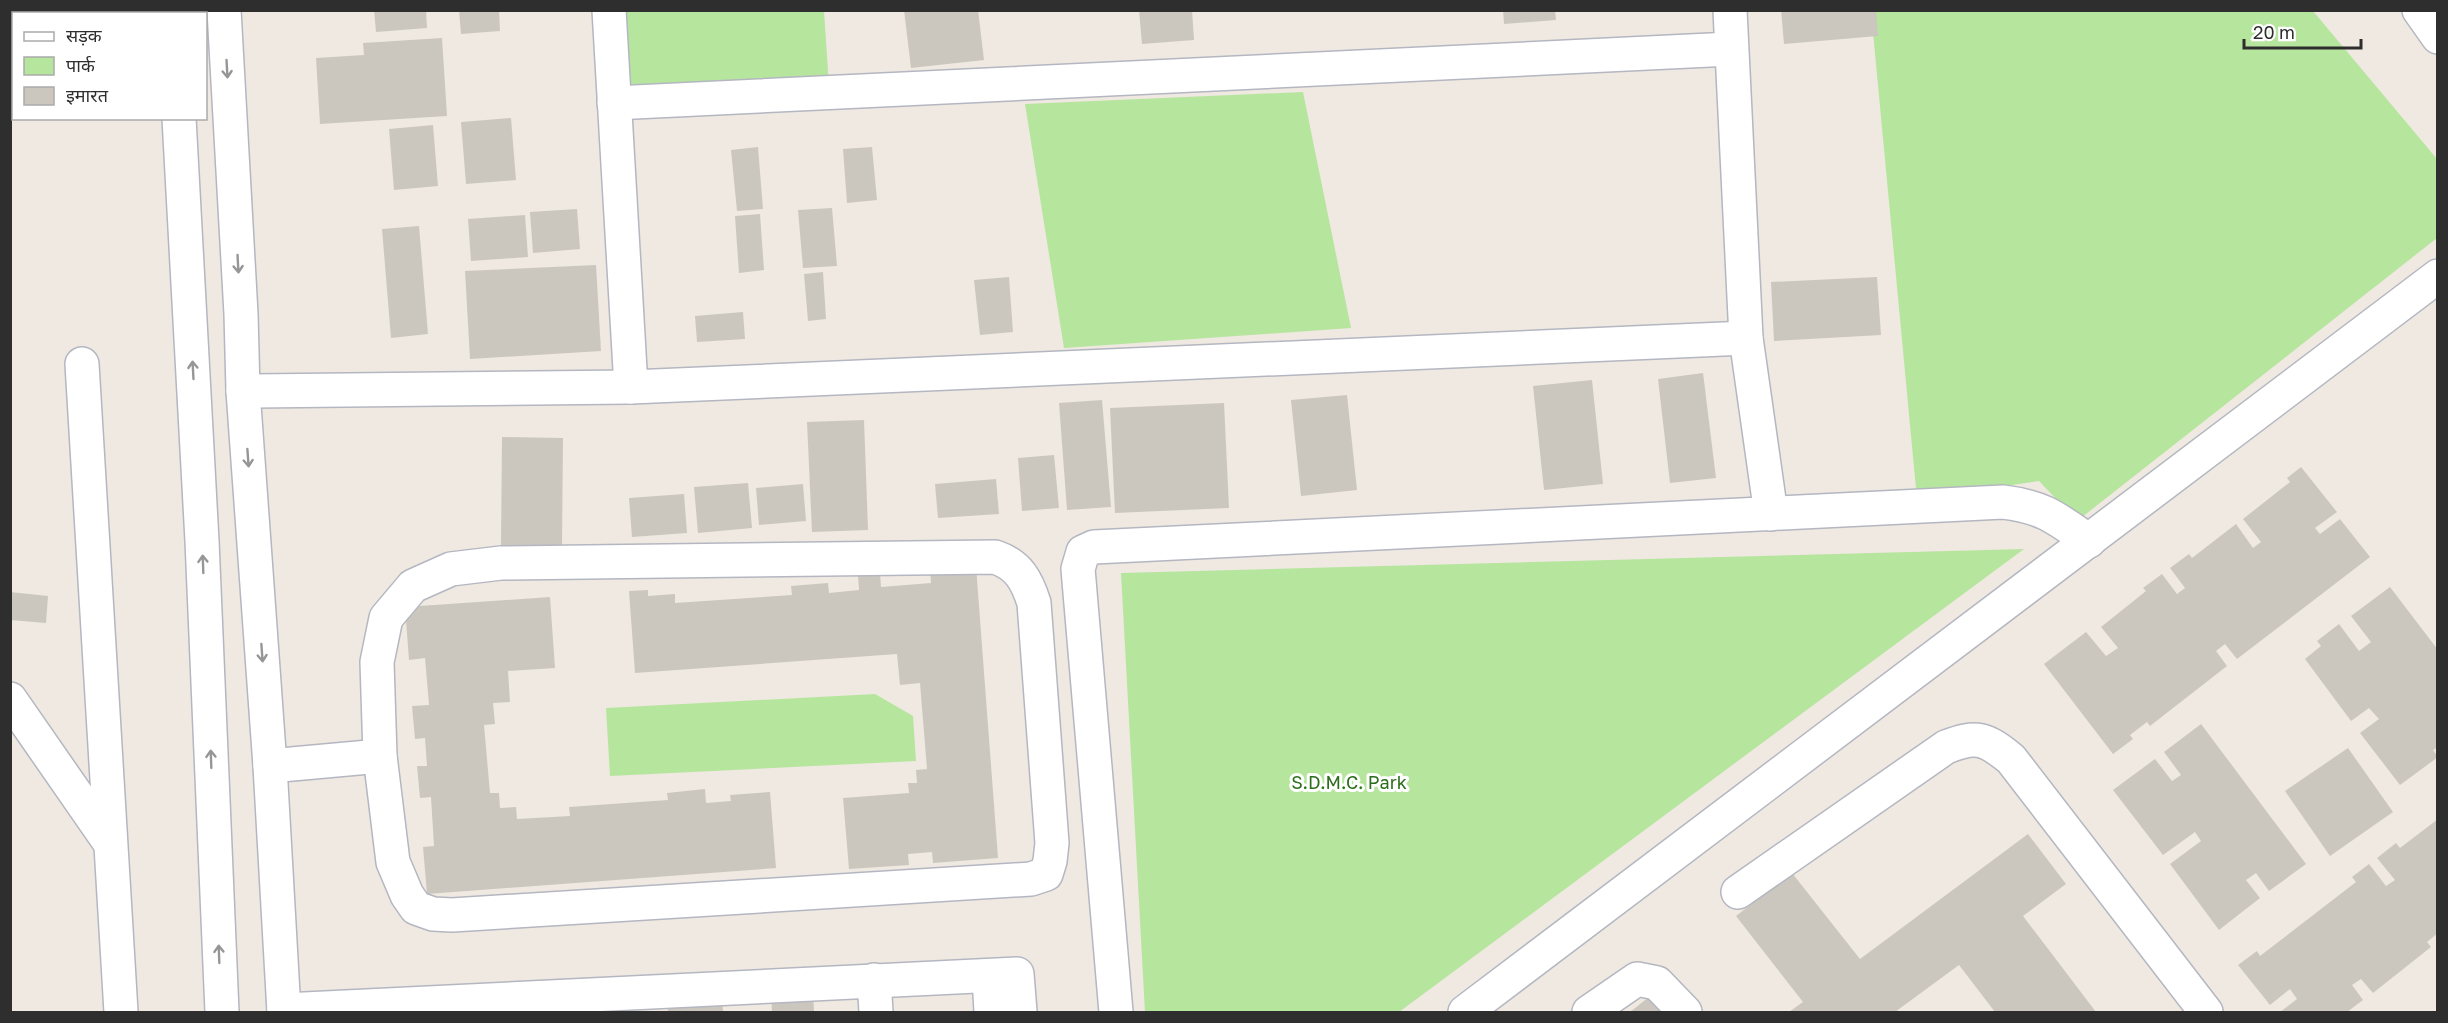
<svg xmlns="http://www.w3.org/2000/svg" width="2448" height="1023" viewBox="0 0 2448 1023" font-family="'Golos Text','Noto Sans Devanagari',sans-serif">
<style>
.green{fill:#b6e59e}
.building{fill:#cbc7bf}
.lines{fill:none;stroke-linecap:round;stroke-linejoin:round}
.minor-casing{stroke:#b4b7c1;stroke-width:36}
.minor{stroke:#fff;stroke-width:33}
.oneway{stroke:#969696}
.labels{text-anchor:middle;stroke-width:6;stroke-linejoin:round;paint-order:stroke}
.park-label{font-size:18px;fill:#2c6e1b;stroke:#fff}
</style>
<rect width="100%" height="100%" fill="#efe9e1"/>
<!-- green -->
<g class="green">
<path d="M618 11H824L829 86 624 99Z"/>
<path d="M1871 11H2313L2437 159V238L2077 521 2039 481 1917 499Z"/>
<path d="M1303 92 1351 328 1064 348 1025 104Z"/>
<path d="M2024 549 1399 1012H1145L1121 573Z"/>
<path d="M875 694 913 716 916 761 610 776 606 708Z"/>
</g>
<!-- building -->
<g class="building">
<path d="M374 10H426L427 28 376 32Z"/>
<path d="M459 10H499L500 31 461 34Z"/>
<path d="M904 10H978L984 60 911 68Z"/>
<path d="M1139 10H1192L1194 40 1142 44Z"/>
<path d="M1503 10H1555L1556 20 1504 24Z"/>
<path d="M1781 10H1876L1878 36 1784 44Z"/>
<path d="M442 38 447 116 320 124 316 58 364 55 363 43Z"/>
<path d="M511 118 516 180 466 184 461 122Z"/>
<path d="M433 125 438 186 394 190 389 129Z"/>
<path d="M758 147 763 209 737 211 731 150Z"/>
<path d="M872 147 877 200 847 203 843 149Z"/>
<path d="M832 208 837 266 803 268 798 210Z"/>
<path d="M577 209 580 249 533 253 530 212Z"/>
<path d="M760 214 764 270 739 273 735 216Z"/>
<path d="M525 215 528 257 471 261 468 219Z"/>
<path d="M419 226 428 334 391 338 382 229Z"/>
<path d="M596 265 601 351 470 359 465 271Z"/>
<path d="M823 272 826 319 808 321 804 274Z"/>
<path d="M1009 277 1013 332 980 335 974 280Z"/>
<path d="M1877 277 1881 335 1774 341 1771 282Z"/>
<path d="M743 312 745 339 697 342 695 316Z"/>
<path d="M1703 373 1716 478 1670 483 1658 379Z"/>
<path d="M1592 380 1603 484 1544 490 1533 386Z"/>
<path d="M1347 395 1357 490 1301 496 1291 400Z"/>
<path d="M1102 400 1111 507 1067 510 1059 403Z"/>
<path d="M1224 403 1229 508 1115 513 1110 408Z"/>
<path d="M864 420 868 530 812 532 807 422Z"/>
<path d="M502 437 563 438 562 546 501 545Z"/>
<path d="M1054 455 1059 508 1022 511 1018 458Z"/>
<path d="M2301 467 2337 512 2315 528 2320 534 2340 519 2370 557 2237 659 2225 644 2216 651 2227 666 2150 726 2147 722 2130 735 2133 739 2113 754 2044 664 2086 632 2106 656 2118 648 2101 627 2146 591 2143 588 2162 574 2177 594 2185 588 2170 568 2189 554 2192 558 2236 524 2253 548 2261 542 2243 519 2290 482 2287 478Z"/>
<path d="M996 479 999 514 938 518 935 484Z"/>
<path d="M748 483 752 528 698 533 694 487Z"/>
<path d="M803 484 806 521 759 525 756 488Z"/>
<path d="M684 494 687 533 632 537 629 498Z"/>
<path d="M976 566 998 858 933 863 932 852 908 854 909 865 849 869 843 798 909 793 908 783H917L916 770 927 769 920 683 900 685 897 654 635 673 629 591 648 590V596L675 594V603L792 595 791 586 828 583 829 593 859 590 858 575 880 573 881 587 931 583 930 569Z"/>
<path d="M2390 587 2438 650V747L2433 750 2438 757 2400 785 2360 733 2379 719 2369 708 2351 721 2305 659 2321 646 2317 641 2339 624 2359 651 2371 642 2351 616Z"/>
<path d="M10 592 48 596 46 623 10 620Z"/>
<path d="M550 597 555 668 508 671 510 702 493 703 495 724 484 725 490 793H499L500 808 516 807 517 819 570 816 569 807 668 800 667 793 705 789 706 803 731 801 730 795 770 792 776 868 427 894 423 847 434 846 431 797 420 798 417 766H427L425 738 415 739 412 706 429 705 425 658 409 660 405 607Z"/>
<path d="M2201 724 2306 864 2269 891 2256 873 2246 880 2260 898 2219 930 2170 864 2201 841 2195 832 2163 855 2113 790 2155 759 2172 781 2181 775 2164 752Z"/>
<path d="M2348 748 2393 812 2330 856 2285 791Z"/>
<path d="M2438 819V933L2427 942 2431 947 2373 993 2361 979 2352 985 2363 1000 2347 1012H2280L2297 999 2290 989 2270 1005 2238 965 2257 951 2260 956 2356 882 2352 877 2369 864 2386 886 2395 880 2377 858 2396 843 2400 848Z"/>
<path d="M2028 834 2066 884 2023 916 2096 1012H1995L1959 965 1895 1012H1789L1803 1002 1736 916 1792 873 1860 959Z"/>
<path d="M813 990 814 1012H772L771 993Z"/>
<path d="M722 996 723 1012H668L667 1001Z"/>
<path d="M1649 997 1662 1012H1630Z"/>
</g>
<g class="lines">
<!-- minor casing -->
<g class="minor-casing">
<g id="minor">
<path d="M173 10V14"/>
<path d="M224 10 241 314 243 391 270 766 284 1012"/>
<path d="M609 10 631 387"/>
<path d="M1730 10 1746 338 1771 514"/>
<path d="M2419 10 2438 37"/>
<path d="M31 14 33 10"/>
<path d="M10 44 14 40"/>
<path d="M614 103 1731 49"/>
<path d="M179 118 202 541 222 1012"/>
<path d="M82 364 121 1012"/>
<path d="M243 391 631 387 1746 338"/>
<path d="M995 557C1019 565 1027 581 1034 603L1052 843 1050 861 1046 874 1031 879 452 915 433 914 416 908 407 895 393 862 380 756 377 662 386 618 413 586 451 569 501 563Z"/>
<path d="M10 699 110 843"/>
<path d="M270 766 380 756"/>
<path d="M1738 892 1946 747C1977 735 1985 738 2011 759L2206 1012"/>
<path d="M989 976 991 1012"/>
<path d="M874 980 876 1012"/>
<path d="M284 1010 1017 974 1020 1012"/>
<path d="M1116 1012 1078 569 1083 552 1094 547 2003 502C2044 507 2056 518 2089 541"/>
<path d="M1465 1012 2438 276"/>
<path d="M1589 1012 1637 979 1657 983 1685 1012"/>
</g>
</g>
<!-- minor -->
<use href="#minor" class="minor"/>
</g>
<!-- one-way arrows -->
<defs><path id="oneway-shaft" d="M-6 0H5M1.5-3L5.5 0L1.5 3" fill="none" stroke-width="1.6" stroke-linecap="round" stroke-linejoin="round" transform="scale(1.5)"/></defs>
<g class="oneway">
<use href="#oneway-shaft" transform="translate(227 69) rotate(87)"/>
<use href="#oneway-shaft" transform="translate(238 264) rotate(87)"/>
<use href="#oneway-shaft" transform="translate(193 370) rotate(-93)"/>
<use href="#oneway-shaft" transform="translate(248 458) rotate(86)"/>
<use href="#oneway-shaft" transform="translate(203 564) rotate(-92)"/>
<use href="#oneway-shaft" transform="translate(262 653) rotate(86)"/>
<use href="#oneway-shaft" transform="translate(211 759) rotate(-92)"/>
<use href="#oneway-shaft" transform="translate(219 954) rotate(-92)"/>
</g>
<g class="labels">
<!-- park labels -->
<g class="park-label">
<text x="1349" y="789">S.D.M.C. Park</text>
</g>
</g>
<!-- border -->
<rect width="2448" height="1023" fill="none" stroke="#2e2e2e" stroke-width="24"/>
<!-- legend -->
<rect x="12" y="12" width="195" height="108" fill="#ffffff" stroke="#ababab" stroke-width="1.5"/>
<rect x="24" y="32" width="30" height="9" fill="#ffffff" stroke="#ababab" stroke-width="1.5"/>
<text x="66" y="42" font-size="18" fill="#2e2e2e">सड़क</text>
<rect x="24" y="57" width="30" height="18" fill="#b6e59e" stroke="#ababab" stroke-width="1.5"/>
<text x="66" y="72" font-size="18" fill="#2e2e2e">पार्क</text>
<rect x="24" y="87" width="30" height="18" fill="#cbc7bf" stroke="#ababab" stroke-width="1.5"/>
<text x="66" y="102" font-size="18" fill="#2e2e2e">इमारत</text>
<!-- scale -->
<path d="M2244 39v9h117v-9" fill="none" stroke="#2e2e2e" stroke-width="3"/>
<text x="2253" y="39" font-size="18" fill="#2e2e2e" stroke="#ffffff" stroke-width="4.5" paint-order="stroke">20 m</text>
</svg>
